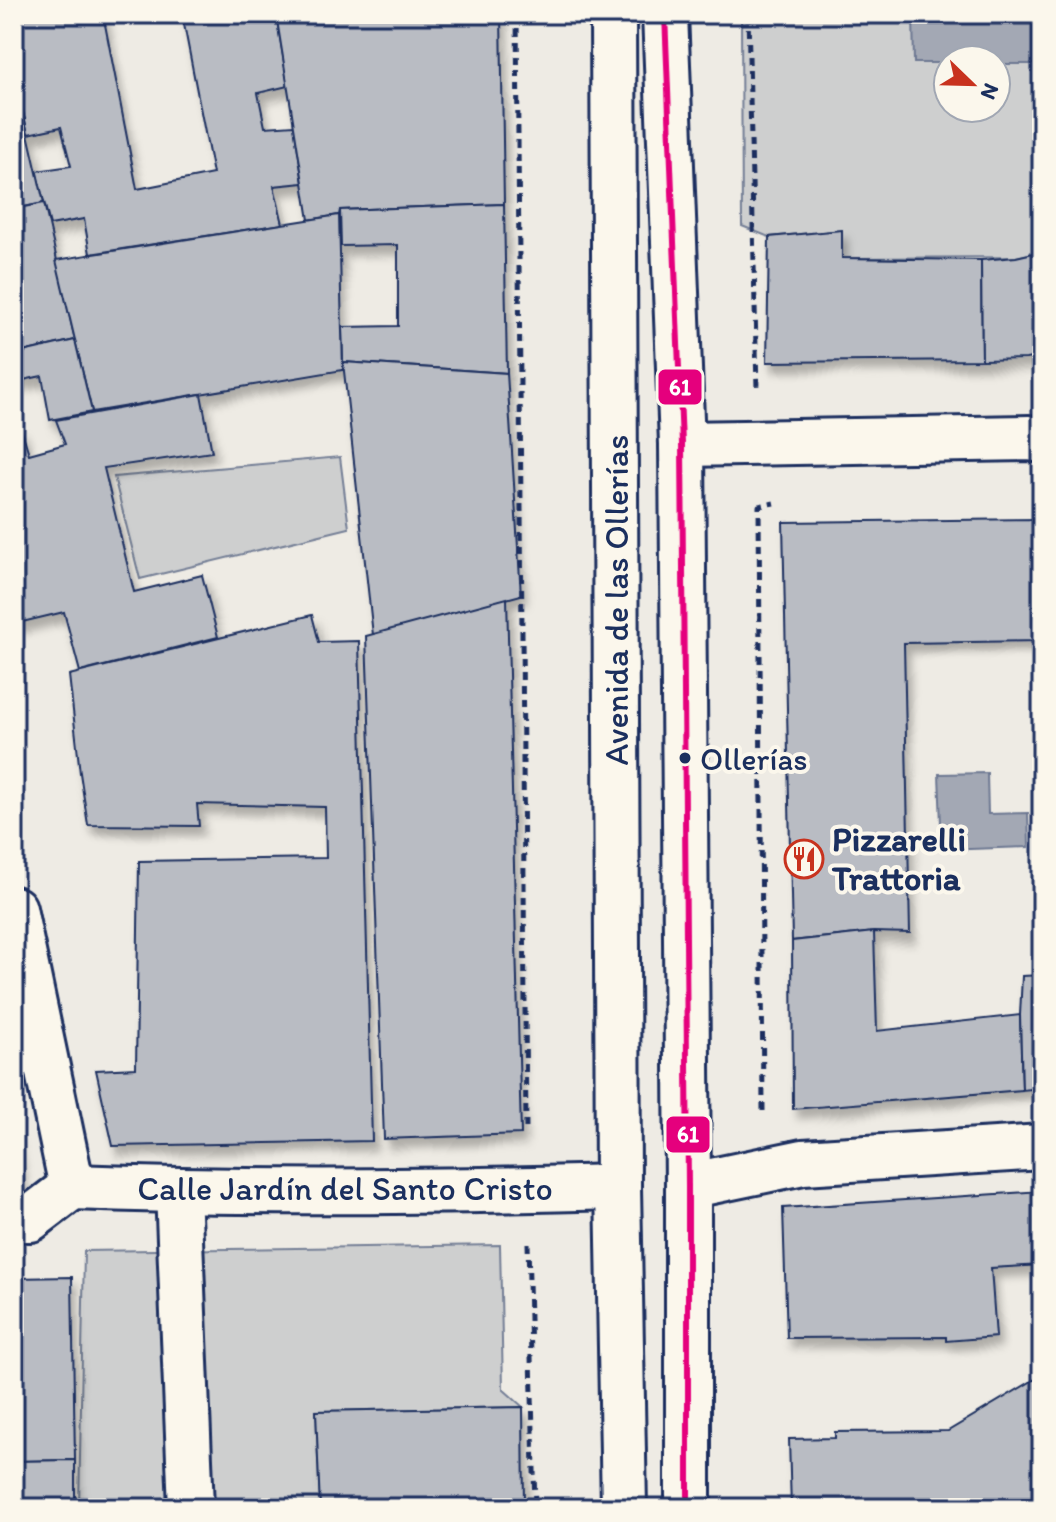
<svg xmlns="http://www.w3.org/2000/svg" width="1056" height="1522" viewBox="0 0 1056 1522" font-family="Itim,sans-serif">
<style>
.green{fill:#cecfcf;stroke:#747f96;stroke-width:2;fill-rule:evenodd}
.water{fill:#a3a8b4;stroke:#6d7892;stroke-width:2}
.building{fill:#b9bcc3;stroke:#1b2f5e;stroke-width:2;filter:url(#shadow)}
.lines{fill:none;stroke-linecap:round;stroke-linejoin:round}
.street-casing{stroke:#1b2f5e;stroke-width:50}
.secondary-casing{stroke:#1b2f5e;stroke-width:50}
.path{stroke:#1b2f5e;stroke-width:5;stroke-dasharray:8 6;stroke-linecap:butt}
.street{stroke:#fbf7ec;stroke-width:44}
.secondary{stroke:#fbf7ec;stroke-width:44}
.bus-1-casing{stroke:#fbf7ec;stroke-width:12}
.bus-1{stroke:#e5007d;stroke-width:6}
.bus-dot{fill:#1b2f5e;stroke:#fbf7ec;stroke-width:3}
.labels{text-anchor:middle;stroke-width:8;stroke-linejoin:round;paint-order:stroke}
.bus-label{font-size:32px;fill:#1b2f5e;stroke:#fbf7ec;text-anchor:start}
.street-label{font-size:34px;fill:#1b2f5e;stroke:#fbf7ec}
.poi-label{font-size:34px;font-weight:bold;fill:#1b2f5e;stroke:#fbf7ec;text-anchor:start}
.line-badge{stroke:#fbf7ec;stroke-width:3}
.badge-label{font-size:22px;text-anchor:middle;font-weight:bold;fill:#fff}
</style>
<defs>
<filter id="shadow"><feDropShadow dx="5" dy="9" stdDeviation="4" flood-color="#0004"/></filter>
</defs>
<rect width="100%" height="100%" fill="#eeebe4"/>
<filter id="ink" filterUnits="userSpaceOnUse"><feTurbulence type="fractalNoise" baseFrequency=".0125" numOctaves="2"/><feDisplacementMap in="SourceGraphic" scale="16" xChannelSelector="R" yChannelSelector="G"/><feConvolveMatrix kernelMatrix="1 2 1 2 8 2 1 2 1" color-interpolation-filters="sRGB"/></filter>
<g filter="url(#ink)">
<!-- green -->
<g class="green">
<path d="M741 14H1042V251L1016 257 842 258 841 230 769 237 742 226ZM948 60H996V108H948Z"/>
<path d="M340 457 349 528 140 579 114 477Z"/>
<path d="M500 1245 503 1389 523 1407 316 1411 320 1508H79L84 1251Z"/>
</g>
<!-- water -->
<g class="water">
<path d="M913 14H1042V64H996V60H948V63H914Z"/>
<path d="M987 773 988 814 1028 813 1029 847 942 850 939 774Z"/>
</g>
<!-- building -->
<g class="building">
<path d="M14 14H103L137 189 213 174 182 14H276L288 86 258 93 265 127 294 125 303 183 274 186 283 224 90 254 84 219 50 225 36 171 71 166 61 127 28 134 14 73Z"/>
<path d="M276 14H501L504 204 340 210 339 215 309 220Z"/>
<path d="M14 73 44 203 14 209Z"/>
<path d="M44 203 75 340 14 354V209Z"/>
<path d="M504 204 507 373 343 362 342 327 398 326V245L341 246 340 210Z"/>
<path d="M339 215 343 370 92 412 56 260Z"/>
<path d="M842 230V258L981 260 982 360 767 362 769 237Z"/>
<path d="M1042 251V356L1026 359 982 360 981 260 1016 257Z"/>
<path d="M75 340 92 412 50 420 42 376 14 382V354Z"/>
<path d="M343 362 507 373 521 595 373 635Z"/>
<path d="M201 394 212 452 104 468 134 592 202 575 218 637 80 672 64 612 14 624V430L21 428 29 454 65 444 56 420Z"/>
<path d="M1042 519V641L904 643 910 933 874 932 792 941 783 522Z"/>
<path d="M507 598 521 1134 384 1139 366 636Z"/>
<path d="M312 615 319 642 359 641 372 1141 113 1146 96 1070 136 1068 139 861 326 858 325 807 197 804 199 826 88 825 80 773 69 675Z"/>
<path d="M874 932 877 1031 1020 1015 1022 1090 793 1109 792 941Z"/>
<path d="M1042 975V1088L1022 1090 1020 1015 1022 976Z"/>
<path d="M14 1131 25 1200 14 1203Z"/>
<path d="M1042 1191V1265L991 1268 996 1337 946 1341V1337L787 1338 783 1208Z"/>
<path d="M72 1277 75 1460 14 1461V1278Z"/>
<path d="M1042 1375V1506L1038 1508H791L789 1439 835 1438V1432L948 1431Z"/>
<path d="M523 1407 524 1508H320L316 1411Z"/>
<path d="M75 1460V1508H14V1461Z"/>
</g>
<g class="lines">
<!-- street casing -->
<g class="street-casing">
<g id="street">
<path d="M682 444 1029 438 1042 440"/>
<path d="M14 909 72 1187"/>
<path d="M688 1186 803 1162 1042 1147"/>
<path d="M72 1187C254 1194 436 1192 618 1187"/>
<path d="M178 1191 191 1508"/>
<path d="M14 1219H30L72 1187"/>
</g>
</g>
<!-- secondary casing -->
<g class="secondary-casing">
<g id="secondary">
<path d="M613 14 618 1187 624 1508"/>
<path d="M665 14 682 444 688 1186V1508"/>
</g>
</g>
<!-- path -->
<g class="path">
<path d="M517 14 526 1133"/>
<path d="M748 14 757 389"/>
<path d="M763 1111 759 506 774 503"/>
<path d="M528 1243 535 1508"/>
</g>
<!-- street -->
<use href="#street" class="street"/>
<!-- secondary -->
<use href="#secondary" class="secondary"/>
<!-- bus-1 casing -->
<g class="bus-1-casing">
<path id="bus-1" d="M665 14 682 444 688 1186V1508"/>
</g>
<!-- bus-1 -->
<use href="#bus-1" class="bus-1"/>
</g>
</g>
<!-- icons -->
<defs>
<g id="restaurant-ring" transform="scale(2)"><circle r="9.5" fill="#fbf7ec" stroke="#c8321e" stroke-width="1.5"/><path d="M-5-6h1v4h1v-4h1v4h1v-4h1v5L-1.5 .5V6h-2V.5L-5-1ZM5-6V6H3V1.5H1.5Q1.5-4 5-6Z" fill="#c8321e"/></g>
</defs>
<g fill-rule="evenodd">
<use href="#restaurant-ring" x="804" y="859"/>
</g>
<!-- markers -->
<circle class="bus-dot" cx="685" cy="758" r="7"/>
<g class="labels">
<!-- bus labels -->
<g class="bus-label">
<text x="700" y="770">Ollerías</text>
</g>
<!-- street labels -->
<g class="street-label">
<text transform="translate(616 600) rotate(-90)" y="12">Avenida de las Ollerías</text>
<text x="345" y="1200">Calle Jardín del Santo Cristo</text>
</g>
<!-- poi labels -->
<g class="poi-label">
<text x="832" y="851">Pizzarelli<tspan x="832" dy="39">Trattoria</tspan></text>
</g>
</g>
<g class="line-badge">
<rect x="657" y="368" width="46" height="38" rx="8" fill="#e5007d"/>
<rect x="665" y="1115" width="46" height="39" rx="8" fill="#e5007d"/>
</g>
<g class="badge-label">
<text x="680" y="395">61</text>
<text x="688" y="1142">61</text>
</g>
<!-- margin -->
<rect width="1056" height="1522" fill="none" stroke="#fbf7ec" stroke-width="48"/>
<rect x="24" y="24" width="1008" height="1474" fill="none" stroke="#1b2f5e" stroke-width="3" filter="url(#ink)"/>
<!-- north arrow -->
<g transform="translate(972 84) rotate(113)"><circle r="38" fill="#fbf7ec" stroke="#a1a7b3" stroke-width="2"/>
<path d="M0-6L14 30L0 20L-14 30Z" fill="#c8321e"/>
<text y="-12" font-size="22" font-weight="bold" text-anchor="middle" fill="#1b2f5e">N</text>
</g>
</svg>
